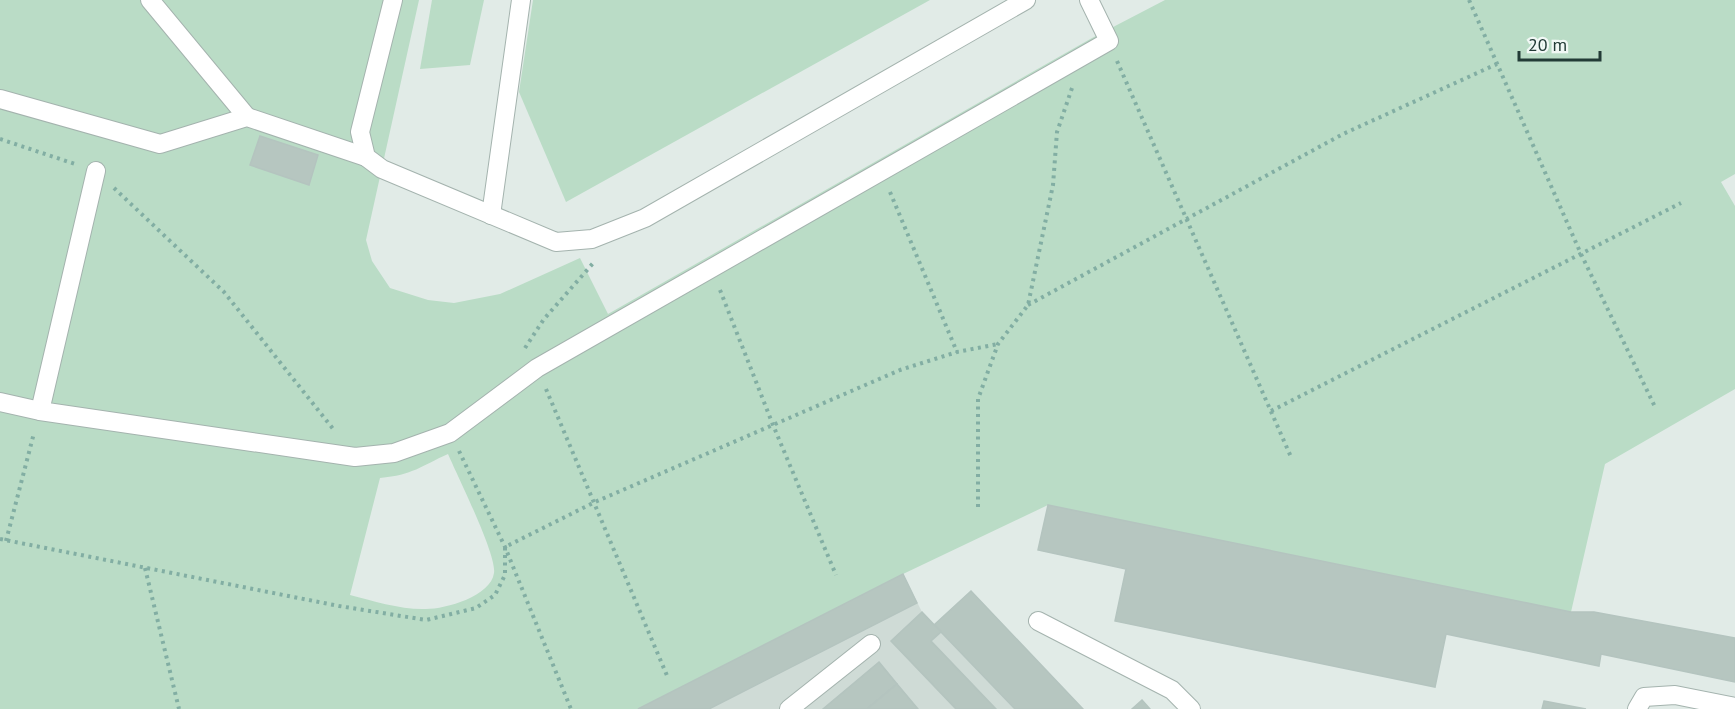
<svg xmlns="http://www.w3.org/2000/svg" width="1735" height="709" viewBox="0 0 1735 709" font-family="'PT Sans',sans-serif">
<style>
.built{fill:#cfdbd6}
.green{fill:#badcc6;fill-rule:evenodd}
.building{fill:#b6c6c0;stroke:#b4c4bf;stroke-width:1.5}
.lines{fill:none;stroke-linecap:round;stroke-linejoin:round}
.minor-casing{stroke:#a4b3ae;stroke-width:20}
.path{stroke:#82aea3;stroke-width:4;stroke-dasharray:3 4.5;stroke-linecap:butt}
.minor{stroke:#fff;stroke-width:18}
</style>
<rect width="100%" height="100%" fill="#e1ebe7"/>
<!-- built -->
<path class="built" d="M903 574 922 612 1015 709H638Z"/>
<!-- green -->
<g class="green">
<path d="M0 0H419L366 240 372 261 390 288 428 300 454 303 500 294 580 258 608 314 1092 38 1165 0H1735V174L1721 182 1735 206V389L1605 464 1571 612 1048 505 903 574 638 709H0ZM448 454C457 475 497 555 494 573 491 596 446 609 426 609 402 610 373 601 350 595L380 478C413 475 421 466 448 454Z"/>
<path d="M432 0H484L470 65 420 69Z"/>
<path d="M533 0H930L566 202 519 92Z"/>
</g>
<!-- building -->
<g class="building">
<path d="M260 136 318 155 309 185 250 165Z"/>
<path d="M1048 505 1571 612H1594L1735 638V682L1601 654 1599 666 1446 634 1435 687 1115 621 1126 569 1038 550Z"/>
<path d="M903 574 917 603 709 709H638Z"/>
<path d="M971 591 1083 709H1015L941 632 934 625Z"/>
<path d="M922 612 941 632 931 641 996 709H956L891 641Z"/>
<path d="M879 662 897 684 867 709H823Z"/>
<path d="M897 684 918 709H867Z"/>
<path d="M1142 700 1150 709H1132Z"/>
<path d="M1544 701 1586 709H1542Z"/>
</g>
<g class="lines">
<!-- minor casing -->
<g class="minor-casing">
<g id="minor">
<path d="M150 0 247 117"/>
<path d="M393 0 360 132 366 157 382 169 556 242 592 239 645 218 1026 0"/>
<path d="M0 99 160 144 247 117 366 157"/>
<path d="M96 171 40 411 355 457 394 453 450 433 537 368 1109 41 1089 0"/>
<path d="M491 215 521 0"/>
<path d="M0 402 40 411"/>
<path d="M1038 621 1172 690 1191 709"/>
<path d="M789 709 871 644"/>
<path d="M1637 709 1644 697 1675 695 1735 707"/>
</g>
</g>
<!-- path -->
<g class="path">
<path d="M1469 0 1581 254 1656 409"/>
<path d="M1117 61 1291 457"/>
<path d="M0 139 75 164"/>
<path d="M114 188 224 292 334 430"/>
<path d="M890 192 957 352"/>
<path d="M720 290 773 425 836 575"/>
<path d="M1028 305 1343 134 1497 64"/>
<path d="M525 348 544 319 595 261"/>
<path d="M546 389 668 678"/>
<path d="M1271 411 1681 203"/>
<path d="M459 451 505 547 571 709"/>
<path d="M978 507V399L998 344 1028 305 1053 185 1057 132 1072 88"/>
<path d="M0 539 339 606 426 620 476 608 495 595 505 575V547L595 502 900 370 957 352 998 344"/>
<path d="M6 541 34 433"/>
<path d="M145 568 179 709"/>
</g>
<!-- minor -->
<use href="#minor" class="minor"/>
</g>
<!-- scale -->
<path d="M1519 51v9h81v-9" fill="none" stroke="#223b36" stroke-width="3"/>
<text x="1528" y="51" font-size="18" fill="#223b36" stroke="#f1f8f5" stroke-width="4.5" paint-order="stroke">20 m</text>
</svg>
